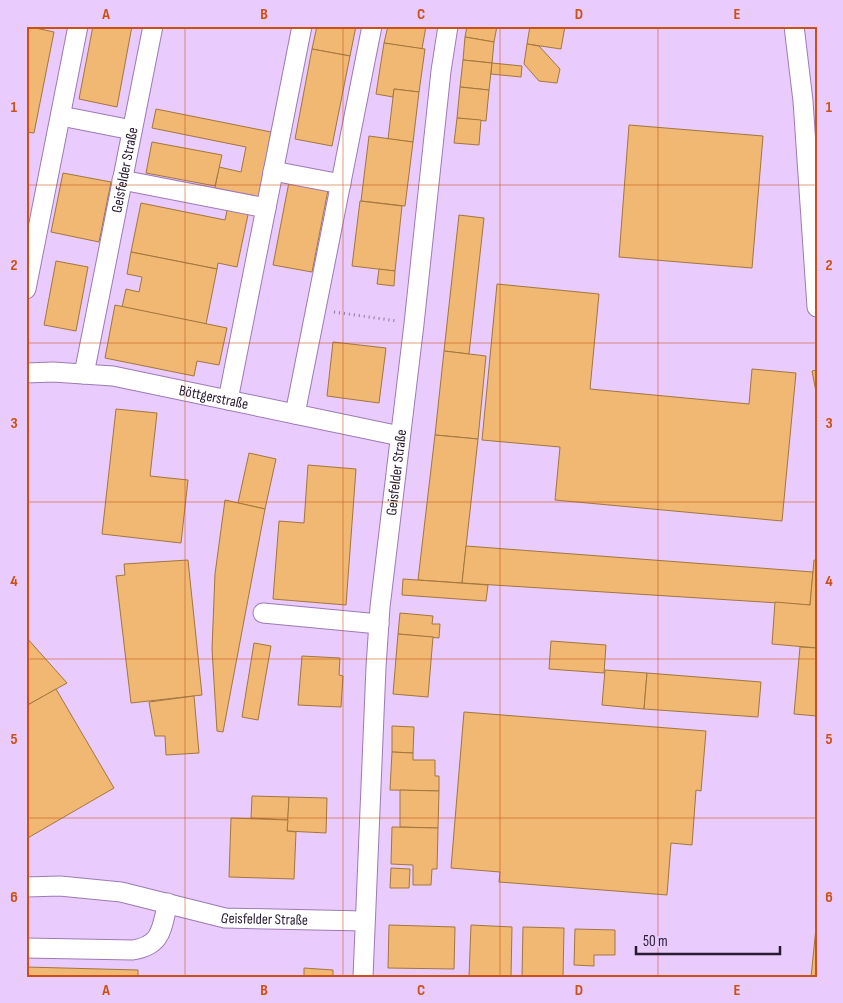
<svg xmlns="http://www.w3.org/2000/svg" width="843" height="1003" viewBox="0 0 843 1003" font-family="'Sofia Sans Condensed',sans-serif">
<style>
.building{fill:#f0b873;stroke:#a3763c}
.lines{fill:none;stroke-linecap:round;stroke-linejoin:round}
.minor-casing{stroke:#9d7ab4;stroke-width:21}
.path{stroke:#8e779d;stroke-width:3;stroke-dasharray:1 4;stroke-linecap:butt}
.minor{stroke:#fff;stroke-width:19}
.grid{fill:none;stroke:#cb5012;stroke-width:1;stroke-opacity:0.55}
.labels{text-anchor:middle;stroke-width:4;stroke-linejoin:round;paint-order:stroke}
.street-label{font-size:15px;fill:#281a31;stroke:#e9cbfd}
.neatline{fill:none;stroke:#cb5012;stroke-width:2}
.grid-label{font-size:16px;text-anchor:middle;font-weight:bold;fill:#cb5012}
</style>
<rect width="100%" height="100%" fill="#e9cbfd"/>
<!-- building -->
<g class="building">
<path d="M26 26 54 32 34 133 26 132Z"/>
<path d="M93 26H132L117 107 79 99Z"/>
<path d="M317 26H356L350 56 312 49Z"/>
<path d="M388 26H426L422 49 384 43Z"/>
<path d="M467 26H497L494 42 465 37Z"/>
<path d="M530 26H565L561 49 527 44Z"/>
<path d="M465 37 494 42 492 63 463 60Z"/>
<path d="M384 43 425 49 419 92 394 89 393 97 376 94Z"/>
<path d="M527 44 539 46 560 69 557 83 539 81 524 64Z"/>
<path d="M312 49 350 56 332 146 295 139Z"/>
<path d="M463 60 492 63 489 90 460 87Z"/>
<path d="M492 63 522 66 521 77 491 74Z"/>
<path d="M460 87 489 90 486 121 457 118Z"/>
<path d="M394 89 419 92 413 142 388 139Z"/>
<path d="M156 109 271 132 258 202 214 193 219 167 241 172 246 147 152 128Z"/>
<path d="M457 118 481 120 479 145 454 143Z"/>
<path d="M629 125 763 136 752 268 619 257Z"/>
<path d="M369 136 413 142 405 206 361 201Z"/>
<path d="M152 142 222 155 215 186 146 173Z"/>
<path d="M63 173 111 182 99 242 51 232Z"/>
<path d="M289 182 328 190 312 272 273 265Z"/>
<path d="M360 201 402 206 395 271 352 266Z"/>
<path d="M141 203 225 220 228 206 249 210 237 267 218 263 217 269 131 252Z"/>
<path d="M459 215 484 218 469 354 444 351Z"/>
<path d="M131 252 217 269 206 324 122 307 126 289 139 292 142 277 127 274Z"/>
<path d="M56 261 88 267 76 331 44 325Z"/>
<path d="M379 269 395 271 394 286 377 284Z"/>
<path d="M497 284 599 294 590 389 749 404 752 369 796 373 782 521 555 500 560 447 482 440Z"/>
<path d="M115 305 227 328 219 365 197 361 194 376 105 358Z"/>
<path d="M333 342 386 348 379 403 327 396Z"/>
<path d="M444 351 486 356 478 439 435 435Z"/>
<path d="M817 370V397L812 371Z"/>
<path d="M116 409 157 413 150 476 188 480 181 543 102 534Z"/>
<path d="M435 435 478 439 462 583 418 580Z"/>
<path d="M249 453 276 459 265 509 238 503Z"/>
<path d="M308 465 356 469 346 605 273 599 279 521 304 523Z"/>
<path d="M225 500 265 509 223 732 217 731 212 649 215 574Z"/>
<path d="M466 546 813 572 810 605 462 583Z"/>
<path d="M188 560 202 695 131 703 116 576 125 575 124 564Z"/>
<path d="M814 560H817V648L772 644 775 602 810 605Z"/>
<path d="M403 579 488 585 486 601 402 595Z"/>
<path d="M400 613 433 616 432 624H440L439 638 398 634Z"/>
<path d="M398 634 433 637 428 697 393 694Z"/>
<path d="M26 637 67 683 26 706Z"/>
<path d="M551 641 606 645 604 673 549 669Z"/>
<path d="M254 643 271 646 258 720 242 717Z"/>
<path d="M800 647 817 648V716L794 714Z"/>
<path d="M302 656 340 658 339 675 343 676 341 707 298 705Z"/>
<path d="M605 670 647 673 644 709 602 705Z"/>
<path d="M647 673 761 682 758 717 644 709Z"/>
<path d="M56 689 114 788 26 839V706Z"/>
<path d="M194 696 199 753 166 755 165 736H155L149 702Z"/>
<path d="M464 712 706 731 701 791 696 790 692 845 671 843 667 895 499 882 500 872 451 868Z"/>
<path d="M392 726 414 727 413 753 392 752Z"/>
<path d="M392 752 413 753V760H435V776H439V791L390 790Z"/>
<path d="M400 790 439 791 438 828 400 827Z"/>
<path d="M252 796 289 797 288 820 251 818Z"/>
<path d="M289 797 327 798 326 833 287 831Z"/>
<path d="M231 818 288 820 287 831 296 832 294 879 229 877Z"/>
<path d="M392 827 438 828 437 869H432L431 885H413V865L391 864Z"/>
<path d="M391 868 410 869 409 888H390Z"/>
<path d="M817 918V977H811Z"/>
<path d="M389 925 455 927 454 969 388 968Z"/>
<path d="M471 925 512 927 511 977H469Z"/>
<path d="M523 927 564 928 563 977H522Z"/>
<path d="M575 929 615 930V955H594V966L574 965Z"/>
<path d="M26 967 138 970V977H26Z"/>
<path d="M304 968 333 970V977H304Z"/>
</g>
<g class="lines">
<!-- minor casing -->
<g class="minor-casing">
<g id="minor">
<path d="M794 26 803 101 817 307"/>
<path d="M61 116 132 130"/>
<path d="M273 171 341 184"/>
<path d="M122 180 266 208"/>
<path d="M26 289 78 26"/>
<path id="s1" d="M26 373 53 372 113 376 400 436"/>
<path id="s2" d="M84 374 153 26"/>
<path d="M228 400 302 26"/>
<path d="M295 414 372 26"/>
<path d="M263 613 379 624"/>
<path id="s3" d="M26 887 60 886 121 892 225 918 364 921"/>
<path d="M26 948 133 950C163 945 161 928 168 903"/>
<path id="s4" d="M363 977 376 667 380 607 414 324 441 71 448 26"/>
</g>
</g>
<!-- path -->
<path class="path" d="M334 312 397 321"/>
<!-- minor -->
<use href="#minor" class="minor"/>
</g>
<!-- grid -->
<path class="grid" d="M185 26V977M343 26V977M500 26V977M658 26V977M26 185H817M26 343H817M26 502H817M26 659H817M26 818H817"/>
<g class="labels">
<!-- street labels -->
<g class="street-label">
<text dy="5" stroke="none"><textPath href="#s2" startOffset="208">Geisfelder Straße</textPath></text>
<text dy="5" stroke="none"><textPath href="#s1" startOffset="190">Böttgerstraße</textPath></text>
<text dy="5" stroke="none"><textPath href="#s4" startOffset="506">Geisfelder Straße</textPath></text>
<text dy="5" stroke="none"><textPath href="#s3" startOffset="242">Geisfelder Straße</textPath></text>
</g>
</g>
<!-- border -->
<rect width="843" height="1003" fill="none" stroke="#e9cbfd" stroke-width="55"/>
<!-- scale -->
<path d="M636 946v8h144v-8" fill="none" stroke="#281a31" stroke-width="2.5"/>
<text x="643" y="946" font-size="15" fill="#281a31" stroke="#e9cbfd" stroke-width="4" paint-order="stroke">50 m</text>
<rect x="28" y="28" width="788" height="948" class="neatline"/>
<g class="grid-label">
<text x="106" y="19">A</text>
<text x="264" y="19">B</text>
<text x="421" y="19">C</text>
<text x="579" y="19">D</text>
<text x="737" y="19">E</text>
<text x="14" y="112">1</text>
<text x="829" y="112">1</text>
<text x="14" y="270">2</text>
<text x="829" y="270">2</text>
<text x="14" y="428">3</text>
<text x="829" y="428">3</text>
<text x="14" y="586">4</text>
<text x="829" y="586">4</text>
<text x="14" y="744">5</text>
<text x="829" y="744">5</text>
<text x="14" y="902">6</text>
<text x="829" y="902">6</text>
<text x="106" y="995">A</text>
<text x="264" y="995">B</text>
<text x="421" y="995">C</text>
<text x="579" y="995">D</text>
<text x="737" y="995">E</text>
</g>
</svg>
